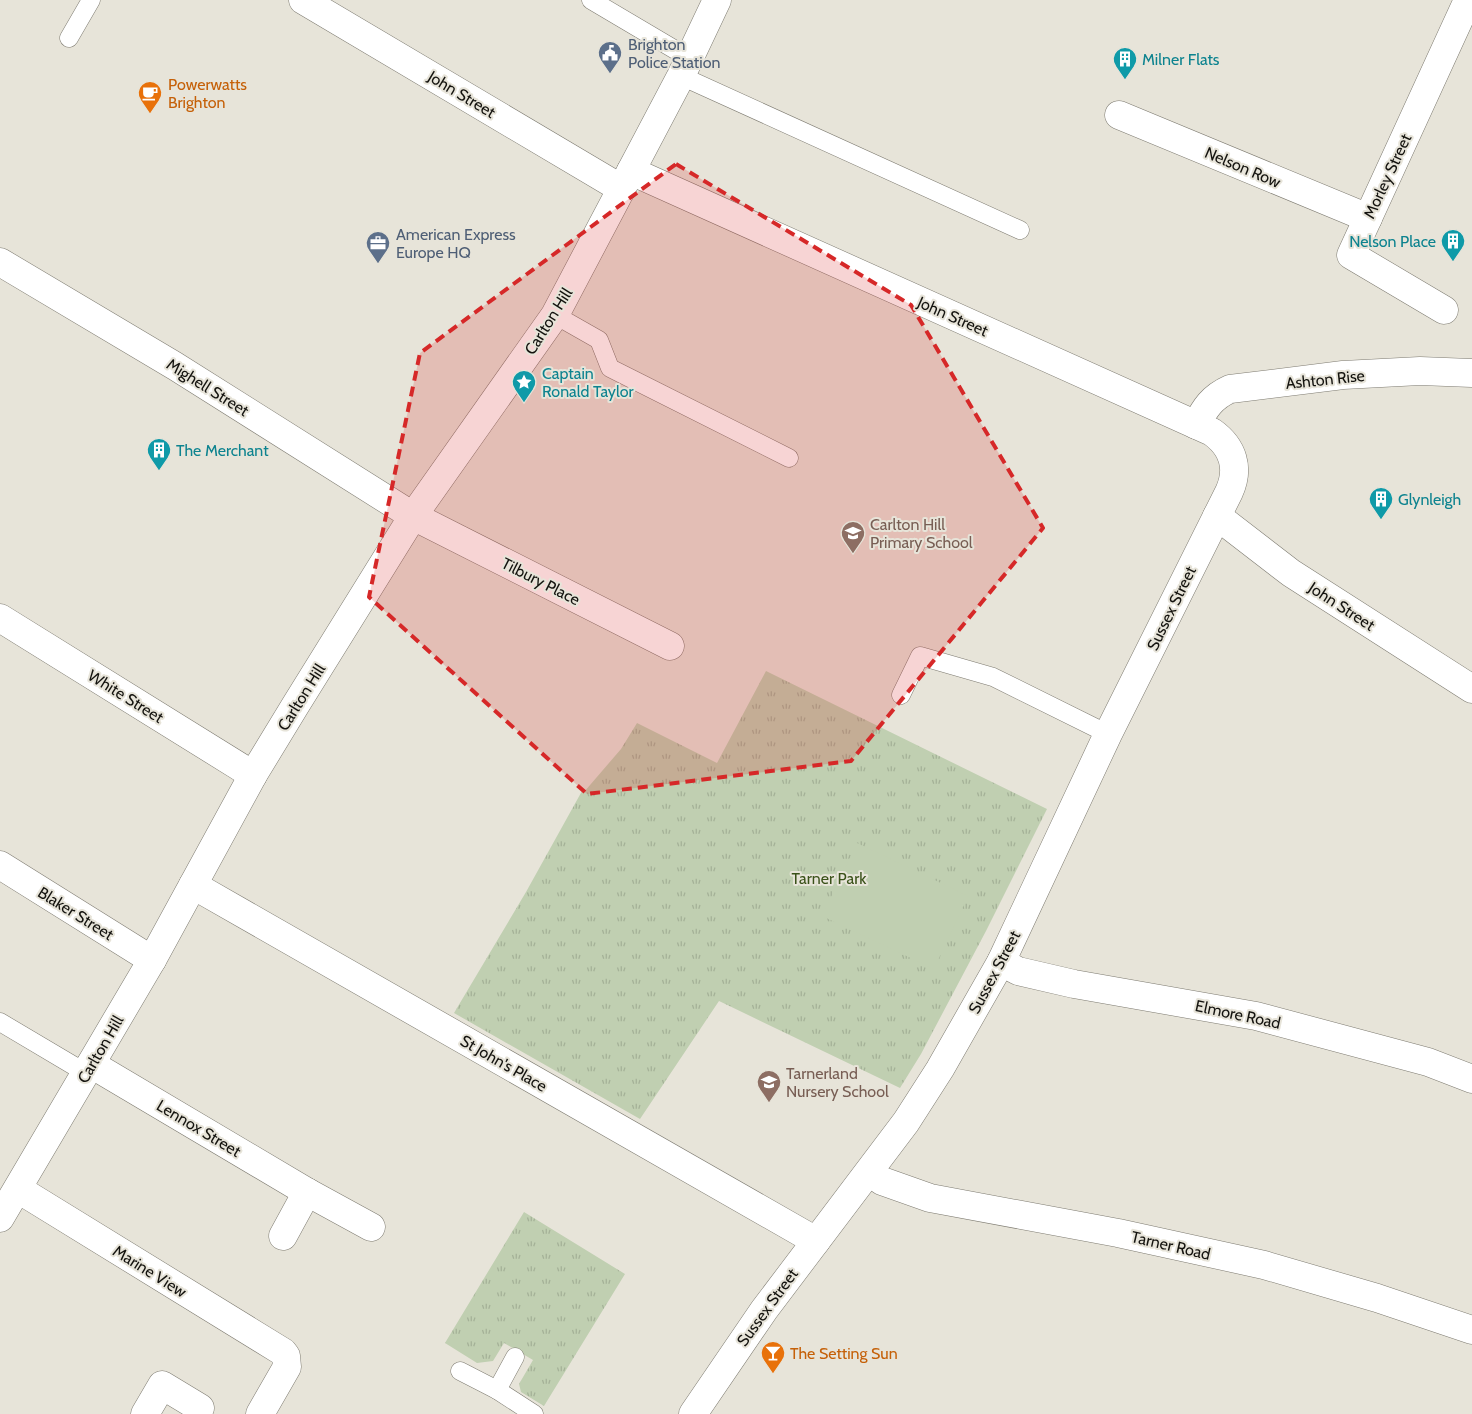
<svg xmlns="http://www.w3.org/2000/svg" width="1472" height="1414" viewBox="0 0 1472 1414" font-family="Cabin,sans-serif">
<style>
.grass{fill:url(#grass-tufts)}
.pitch{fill:#c0cfb1}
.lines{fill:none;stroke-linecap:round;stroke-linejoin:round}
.lane-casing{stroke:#7e7b71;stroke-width:19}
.street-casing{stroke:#7e7b71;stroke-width:29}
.lane{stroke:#fff;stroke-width:18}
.street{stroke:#fff;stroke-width:28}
.marked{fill:#d62828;fill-opacity:0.2;stroke:#d62828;stroke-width:4;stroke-dasharray:10 6;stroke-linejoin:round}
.labels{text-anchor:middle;stroke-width:4;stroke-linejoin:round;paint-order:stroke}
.service-label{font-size:16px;fill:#4e5e75;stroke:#e7e4d9;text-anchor:start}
.culture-label{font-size:16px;fill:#0d838f;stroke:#e7e4d9;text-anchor:start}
.food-label{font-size:16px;fill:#c56008;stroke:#e7e4d9;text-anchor:start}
.street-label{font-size:16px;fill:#14130f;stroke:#e7e4d9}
.education-label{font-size:16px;fill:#785e54;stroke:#e7e4d9;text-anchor:start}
.park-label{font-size:16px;fill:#3a5119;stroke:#e7e4d9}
</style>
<defs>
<pattern id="grass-tufts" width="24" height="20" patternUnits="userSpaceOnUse" patternTransform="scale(1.25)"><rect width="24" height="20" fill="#c0cfb1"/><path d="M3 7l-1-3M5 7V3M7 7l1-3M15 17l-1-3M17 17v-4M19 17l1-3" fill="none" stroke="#a4b197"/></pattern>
</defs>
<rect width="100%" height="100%" fill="#e7e4d9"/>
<!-- grass -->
<g class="grass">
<path d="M766 671 1047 809 986 931 921 1054 900 1088 719 1001 640 1119 454 1013 526 892 582 791 584 792 621 749 637 723 717 763Z"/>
<path d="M524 1212 625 1274 544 1406 521 1392 519 1384 533 1360 504 1343 493 1361 477 1363 445 1343Z"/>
</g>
<!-- pitch -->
<path class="pitch" d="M857 843 968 896 934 969 822 916Z"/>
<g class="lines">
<!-- lane casing -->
<g class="lane-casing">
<g id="lane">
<path d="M591 0 689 58"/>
<path d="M69 38 91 0"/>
<path d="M681 76 1020 230"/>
<path d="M555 315 599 340 610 368 789 458"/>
<path d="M901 695 920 656 993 677 1108 734"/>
<path d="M0 1022 86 1073"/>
<path d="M460 1371 497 1390 534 1414"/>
<path d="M497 1390 515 1357"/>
</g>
</g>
<!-- street casing -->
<g class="street-casing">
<g id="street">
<path d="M303 0 622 189"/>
<path d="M1119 115 1368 218"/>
<path d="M631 171 1212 432C1233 447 1240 468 1229 492L1108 734 1001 962 940 1069 906 1122 764 1310 693 1414"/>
<path d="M0 262 175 366 413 516 670 646"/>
<path d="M1444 310 1351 255 1468 0"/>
<path d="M1196 425C1205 408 1212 397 1230 389L1343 375 1420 371 1472 373"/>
<path d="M1217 516 1291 573 1472 689"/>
<path d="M0 618 253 775"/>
<path d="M0 865 152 960"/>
<path d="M193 885 816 1241"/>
<path d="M1001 962 1018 971 1074 984 1256 1016 1428 1062 1472 1079"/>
<path d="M91 1064 307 1192 371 1227"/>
<path d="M869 1172 882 1181 930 1198 1118 1233 1264 1265 1377 1298 1472 1330"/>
<path d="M18 1189 283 1352 286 1356 287 1367 260 1414"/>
<path d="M0 1218 152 960 253 775 295 706 413 516 555 315 681 76 717 0"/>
<path d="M283 1236 307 1192"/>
<path d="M145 1414 162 1385 200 1408"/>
</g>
</g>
<!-- lane -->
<use href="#lane" class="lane"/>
<!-- street -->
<use href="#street" class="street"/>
</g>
<!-- marked area -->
<path class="marked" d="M676 164 911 305 1043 528 851 761 587 794 369 597 420 353Z"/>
<!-- icons -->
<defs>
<g id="civic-pin" transform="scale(1.25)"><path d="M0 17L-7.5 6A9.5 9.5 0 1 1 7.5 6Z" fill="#5c6f8a" stroke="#e7e4d9"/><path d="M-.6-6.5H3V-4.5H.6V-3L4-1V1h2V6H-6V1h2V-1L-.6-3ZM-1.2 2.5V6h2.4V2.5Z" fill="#fff"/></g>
<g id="building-pin" transform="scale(1.25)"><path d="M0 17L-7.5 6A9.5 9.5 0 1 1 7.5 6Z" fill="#0f9aa8" stroke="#e7e4d9"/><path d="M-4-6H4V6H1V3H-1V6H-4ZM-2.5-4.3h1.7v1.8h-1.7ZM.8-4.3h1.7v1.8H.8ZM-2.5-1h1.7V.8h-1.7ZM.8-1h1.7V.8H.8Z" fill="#fff"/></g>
<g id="cafe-pin" transform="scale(1.25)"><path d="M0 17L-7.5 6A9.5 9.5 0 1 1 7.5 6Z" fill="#e8710a" stroke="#e7e4d9"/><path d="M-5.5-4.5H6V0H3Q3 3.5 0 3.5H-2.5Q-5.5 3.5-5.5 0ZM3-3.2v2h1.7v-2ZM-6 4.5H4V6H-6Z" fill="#fff"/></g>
<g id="office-pin" transform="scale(1.25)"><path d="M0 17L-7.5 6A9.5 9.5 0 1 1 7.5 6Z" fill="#5c6f8a" stroke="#e7e4d9"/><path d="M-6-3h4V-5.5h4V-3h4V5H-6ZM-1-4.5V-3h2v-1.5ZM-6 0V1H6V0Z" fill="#fff"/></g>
<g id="sight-pin" transform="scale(1.25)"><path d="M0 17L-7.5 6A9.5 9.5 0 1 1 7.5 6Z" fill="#0f9aa8" stroke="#e7e4d9"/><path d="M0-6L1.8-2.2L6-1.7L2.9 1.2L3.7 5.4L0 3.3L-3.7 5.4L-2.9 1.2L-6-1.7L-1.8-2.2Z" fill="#fff"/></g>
<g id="school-pin" transform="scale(1.25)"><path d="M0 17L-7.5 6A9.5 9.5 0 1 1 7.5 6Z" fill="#8d6e63" stroke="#e7e4d9"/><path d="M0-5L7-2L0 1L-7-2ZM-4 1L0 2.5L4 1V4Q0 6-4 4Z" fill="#fff"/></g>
<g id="bar-pin" transform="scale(1.25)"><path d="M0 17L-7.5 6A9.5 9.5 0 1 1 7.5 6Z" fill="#e8710a" stroke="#e7e4d9"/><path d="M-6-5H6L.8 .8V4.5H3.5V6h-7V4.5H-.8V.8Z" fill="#fff"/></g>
</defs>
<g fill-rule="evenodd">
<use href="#civic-pin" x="610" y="53"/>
<use href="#building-pin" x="1125" y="59"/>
<use href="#cafe-pin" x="150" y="93"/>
<use href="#building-pin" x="1453" y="241"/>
<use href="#office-pin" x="378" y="243"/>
<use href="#sight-pin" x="524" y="382"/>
<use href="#building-pin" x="159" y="450"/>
<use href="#building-pin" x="1381" y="499"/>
<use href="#school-pin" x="853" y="533"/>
<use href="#school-pin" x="769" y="1082"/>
<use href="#bar-pin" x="773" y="1353"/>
</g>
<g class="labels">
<!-- service labels -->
<g class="service-label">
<text x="628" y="50">Brighton<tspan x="628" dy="18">Police Station</tspan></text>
<text x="396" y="240">American Express<tspan x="396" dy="18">Europe HQ</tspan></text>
</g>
<!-- culture labels -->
<g class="culture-label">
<text x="1142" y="65">Milner Flats</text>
<text x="1436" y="247" text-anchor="end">Nelson Place</text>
<text x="542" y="379">Captain<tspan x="542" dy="18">Ronald Taylor</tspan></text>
<text x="176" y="456">The Merchant</text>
<text x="1398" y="505">Glynleigh</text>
</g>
<!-- food labels -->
<g class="food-label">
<text x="168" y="90">Powerwatts<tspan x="168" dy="18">Brighton</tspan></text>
<text x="790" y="1359">The Setting Sun</text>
</g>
<!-- street labels -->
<g class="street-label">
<text transform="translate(462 94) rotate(31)" y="6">John Street</text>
<text transform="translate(1243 167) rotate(23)" y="6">Nelson Row</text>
<text transform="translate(1387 176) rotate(-65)" y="6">Morley Street</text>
<text transform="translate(953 316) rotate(24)" y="6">John Street</text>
<text transform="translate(548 321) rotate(-58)" y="6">Carlton Hill</text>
<text transform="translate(1325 379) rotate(-6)" y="6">Ashton Rise</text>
<text transform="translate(208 387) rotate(32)" y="6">Mighell Street</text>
<text transform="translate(541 581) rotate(27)" y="6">Tilbury Place</text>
<text transform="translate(1342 606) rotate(33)" y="6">John Street</text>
<text transform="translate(1171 608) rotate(-64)" y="6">Sussex Street</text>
<text transform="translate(126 696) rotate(32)" y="6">White Street</text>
<text transform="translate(301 697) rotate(-58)" y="6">Carlton Hill</text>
<text transform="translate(76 913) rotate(32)" y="6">Blaker Street</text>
<text transform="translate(994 972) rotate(-62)" y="6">Sussex Street</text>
<text transform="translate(1238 1014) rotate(12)" y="6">Elmore Road</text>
<text transform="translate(100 1049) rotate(-60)" y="6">Carlton Hill</text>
<text transform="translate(504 1063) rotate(30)" y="6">St John's Place</text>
<text transform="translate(199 1128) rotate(31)" y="6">Lennox Street</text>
<text transform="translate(1171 1245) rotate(13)" y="6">Tarner Road</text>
<text transform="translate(150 1271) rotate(32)" y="6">Marine View</text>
<text transform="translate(767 1307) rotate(-54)" y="6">Sussex Street</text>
</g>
<!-- education labels -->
<g class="education-label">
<text x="870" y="530">Carlton Hill<tspan x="870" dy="18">Primary School</tspan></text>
<text x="786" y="1079">Tarnerland<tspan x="786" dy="18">Nursery School</tspan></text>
</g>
<!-- park labels -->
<g class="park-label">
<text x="829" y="884">Tarner Park</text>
</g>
</g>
</svg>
